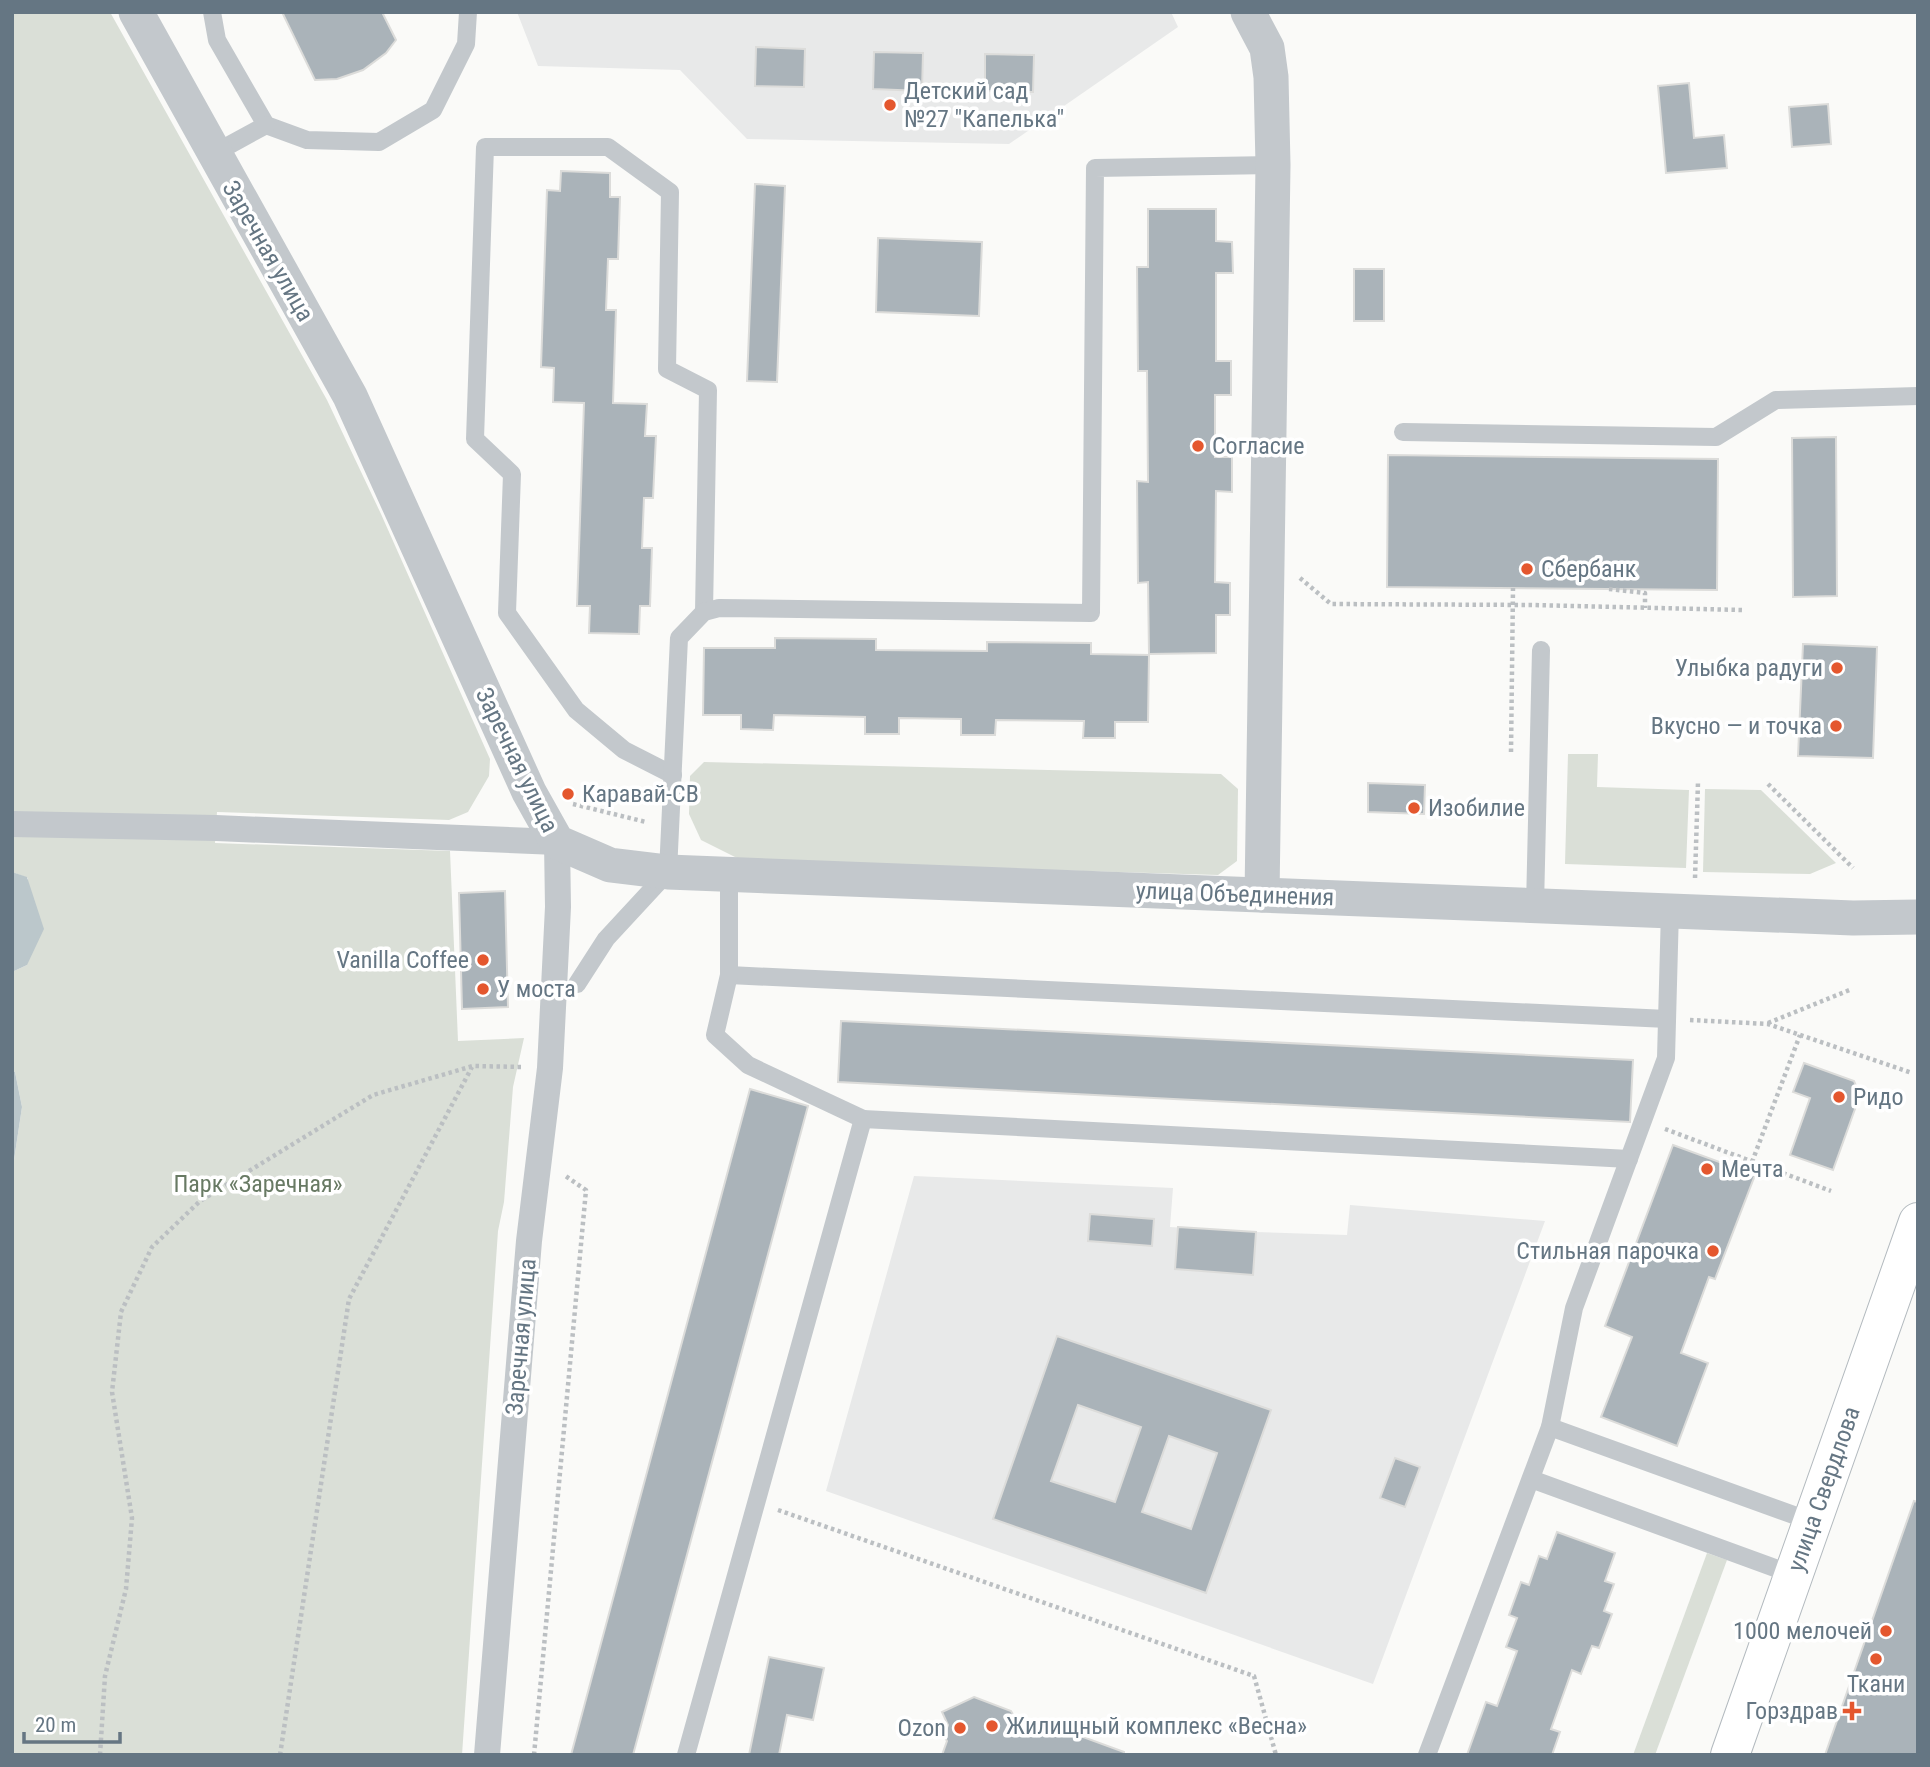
<svg xmlns="http://www.w3.org/2000/svg" width="1930" height="1767" viewBox="0 0 1930 1767" font-family="'Roboto Condensed',sans-serif">
<style>
.built{fill:#e8e9e9}
.green{fill:#dadfd7}
.water{fill:#bbc7cb}
.building{fill:#aab3b9;stroke:#dcdcda;stroke-width:2;fill-rule:evenodd}
.lines{fill:none;stroke-linecap:round;stroke-linejoin:round}
.secondary-casing{stroke:#b3babf;stroke-width:40}
.path{stroke:#bbbfc2;stroke-width:4.5;stroke-dasharray:3.5 3.5;stroke-linecap:butt}
.service{stroke:#c3c8cc;stroke-width:18}
.pedestrian{stroke:#c3c8cc;stroke-width:26}
.minor{stroke:#c3c8cc;stroke-width:35}
.secondary{stroke:#fff;stroke-width:38}
.poi-dot{fill:#e4572e;stroke:#fff;stroke-width:2.5}
.labels{text-anchor:middle;stroke-width:7;stroke-linejoin:round;paint-order:stroke}
.poi-label{font-size:24px;fill:#657683;stroke:#fff;text-anchor:start}
.street-label{font-size:24px;fill:#657683;stroke:#fff}
.park-label{font-size:24px;fill:#687a64;stroke:#fff}
</style>
<rect width="100%" height="100%" fill="#fafaf8"/>
<!-- built -->
<g class="built">
<path d="M517 12H1171L1178 27 1009 144 747 139 680 70 538 66Z"/>
<path d="M914 1176 1173 1188 1170 1227 1256 1232 1347 1235 1350 1205 1545 1221 1373 1684 826 1491Z"/>
</g>
<!-- green -->
<g class="green">
<path d="M12 12H110L327 400 381 514 490 759 489 776 468 812 449 820 217 812 215 843 450 851 458 1041 524 1038 513 1087 504 1202 498 1231 462 1755H12V1173L22 1107 15 1072 12 1070V972L27 965 28 878 12 872Z"/>
<path d="M1568 754H1598L1597 787 1689 790 1686 868 1565 864Z"/>
<path d="M704 762 1221 774 1238 789 1237 861 1218 875 743 861 701 840 689 814 690 776Z"/>
<path d="M1705 789 1761 790 1836 863 1810 874 1703 872Z"/>
<path d="M1707 1553 1727 1560 1655 1755H1633Z"/>
</g>
<!-- water -->
<g class="water">
<path d="M12 872 27 877 44 929 27 965 12 972Z"/>
<path d="M12 1070 15 1072 22 1107 12 1173Z"/>
</g>
<!-- building -->
<g class="building">
<path d="M282 12H382L396 40 386 53 363 70 337 79 315 80Z"/>
<path d="M756 47 805 49 804 87 755 86Z"/>
<path d="M874 52 923 53 922 91 873 89Z"/>
<path d="M985 54 1034 55 1033 92 985 91Z"/>
<path d="M1689 83 1694 138 1724 135 1727 168 1666 173 1658 86Z"/>
<path d="M1828 104 1831 144 1792 147 1789 107Z"/>
<path d="M561 171 610 173V197H620L618 259H608L606 310H616L613 403 647 404 645 436H656L653 498H644L642 548H652L650 606H640L639 634 589 633 590 606H577L584 403 553 402 554 368 541 367 547 190 560 191Z"/>
<path d="M755 184 785 186 777 382 747 381Z"/>
<path d="M1148 209H1216V241L1232 242 1233 273H1216V361H1231V395H1215V457H1232V492L1216 491 1215 582 1230 583V615H1216V653L1149 654 1148 582 1138 583 1137 481 1148 482 1147 371H1138L1137 267H1148Z"/>
<path d="M878 238 982 242 979 316 876 312Z"/>
<rect x="1354" y="269" width="30" height="52"/>
<path d="M1836 437 1837 596 1793 597 1792 438Z"/>
<path d="M1388 455 1718 459 1717 590 1387 587Z"/>
<path d="M775 638 876 639V650L987 651V642L1091 643V654L1149 655 1148 722H1115V738H1083L1084 721 996 720 995 735H961V719L899 718V734H865V717L774 715 773 730 741 729V715H703L704 648H775Z"/>
<path d="M1803 644 1877 647 1873 758 1798 756Z"/>
<path d="M1368 783 1425 785 1424 814 1368 812Z"/>
<path d="M505 891 508 1007 462 1009 459 893Z"/>
<path d="M841 1021 1633 1060 1630 1122 838 1082Z"/>
<path d="M1804 1063 1854 1081 1860 1095 1833 1170 1790 1155 1810 1098 1793 1092Z"/>
<path d="M750 1089 808 1106 633 1755H571Z"/>
<path d="M1673 1145 1755 1175 1715 1279 1709 1277 1681 1353 1708 1363 1677 1446 1601 1417 1632 1337 1605 1326Z"/>
<path d="M1090 1214 1154 1219 1152 1246 1088 1241Z"/>
<path d="M1178 1227 1256 1232 1253 1275 1175 1269Z"/>
<path d="M1057 1336 1271 1410 1206 1593 993 1519ZM1078 1405 1141 1427 1115 1502 1051 1481ZM1169 1436 1217 1453 1191 1529 1142 1512Z"/>
<path d="M1395 1458 1420 1467 1405 1507 1380 1498Z"/>
<path d="M1914 1501 1918 1502V1755H1825Z"/>
<path d="M1557 1532 1615 1553 1605 1581 1614 1584 1604 1611 1612 1614 1599 1648 1592 1646 1581 1674 1572 1670 1551 1729 1560 1732 1552 1755H1467L1486 1702 1497 1706 1517 1651 1506 1647 1517 1618 1509 1615 1521 1582 1529 1585 1539 1556 1547 1559Z"/>
<path d="M769 1657 824 1668 813 1720 787 1715 779 1755H749Z"/>
<path d="M974 1697 1011 1711 1015 1718 1037 1727 1045 1723 1124 1752V1755H942L947 1741 944 1736 948 1725 942 1712Z"/>
</g>
<g class="lines">
<!-- secondary casing -->
<g class="secondary-casing">
<g id="secondary">
<path id="s1" d="M1730 1755 1918 1222"/>
</g>
</g>
<!-- path -->
<g class="path">
<path d="M1300 578 1331 604 1531 605 1742 610"/>
<path d="M1609 589 1645 593V608"/>
<path d="M1511 752 1513 588"/>
<path d="M1768 784 1853 868"/>
<path d="M573 804 646 822"/>
<path d="M1695 878 1698 782"/>
<path d="M1690 1020 1768 1024 1912 1073"/>
<path d="M1768 1023 1852 989"/>
<path d="M1665 1129 1831 1191"/>
<path d="M1752 1162 1800 1035"/>
<path d="M778 1510 1254 1676 1276 1755"/>
<path d="M100 1755 105 1676 126 1589 132 1518 112 1392 121 1312 152 1247 200 1201 373 1095 473 1066 523 1067"/>
<path d="M280 1755 349 1299 472 1067"/>
<path d="M534 1755 586 1190 564 1175"/>
</g>
<!-- service -->
<g class="service">
<path d="M212 12 217 40 266 125 307 140 379 142 433 110 466 44 468 12"/>
<path d="M213 154 266 125"/>
<path d="M1403 432 1716 437 1776 400 1918 396"/>
<path d="M673 775 624 750 576 710 507 613 512 474 475 439 485 147H608L670 192 667 369 708 390 704 612"/>
<path d="M1535 906 1541 650"/>
<path d="M729 975 1667 1019"/>
<path d="M577 984 606 939 668 872 679 638 704 612 719 608 1091 613 1095 168 1273 165"/>
<path d="M863 1119 1629 1159"/>
<path d="M1550 1427 1813 1522"/>
<path d="M1531 1479 1794 1575"/>
<path d="M686 1755 863 1119 748 1065 715 1035 729 975V874"/>
<path d="M1427 1755 1550 1427 1574 1308 1666 1058 1670 910"/>
</g>
<!-- pedestrian -->
<path class="pedestrian" d="M12 824 216 828 557 842 558 907 550 1068 529 1241 487 1755"/>
<!-- minor -->
<g class="minor">
<path d="M136 12 350 396 529 792 557 842 610 865 668 872 1853 918 1918 917"/>
<path d="M1248 12 1267 48 1271 77 1273 165 1262 895"/>
</g>
<!-- secondary -->
<use href="#secondary" class="secondary"/>
</g>
<!-- markers -->
<g class="poi-dot">
<circle cx="890" cy="105" r="7"/>
<circle cx="1198" cy="446" r="7"/>
<circle cx="1527" cy="569" r="7"/>
<circle cx="1837" cy="668" r="7"/>
<circle cx="1836" cy="726" r="7"/>
<circle cx="568" cy="794" r="7"/>
<circle cx="1414" cy="808" r="7"/>
<circle cx="483" cy="960" r="7"/>
<circle cx="483" cy="989" r="7"/>
<circle cx="1839" cy="1097" r="7"/>
<circle cx="1707" cy="1169" r="7"/>
<circle cx="1713" cy="1251" r="7"/>
<circle cx="1886" cy="1631" r="7"/>
<circle cx="1876" cy="1659" r="7"/>
<path d="M1848.5 1700.5h7v7h7v7h-7v7h-7v-7h-7v-7h7z"/>
<circle cx="992" cy="1726" r="7"/>
<circle cx="960" cy="1728" r="7"/>
</g>
<g class="labels">
<!-- poi labels -->
<g class="poi-label">
<text x="904" y="99">Детский сад<tspan x="904" dy="28">№27 "Капелька"</tspan></text>
<text x="1212" y="454">Согласие</text>
<text x="1541" y="577">Сбербанк</text>
<text x="1823" y="676" text-anchor="end">Улыбка радуги</text>
<text x="1822" y="734" text-anchor="end">Вкусно — и точка</text>
<text x="582" y="802">Каравай-СВ</text>
<text x="1428" y="816">Изобилие</text>
<text x="469" y="968" text-anchor="end">Vanilla Coffee</text>
<text x="497" y="997">У моста</text>
<text x="1853" y="1105">Ридо</text>
<text x="1721" y="1177">Мечта</text>
<text x="1699" y="1259" text-anchor="end">Стильная парочка</text>
<text x="1872" y="1639" text-anchor="end">1000 мелочей</text>
<text x="1876" y="1692" text-anchor="middle">Ткани</text>
<text x="1838" y="1719" text-anchor="end">Горздрав</text>
<text x="1006" y="1734">Жилищный комплекс «Весна»</text>
<text x="946" y="1736" text-anchor="end">Ozon</text>
</g>
<!-- street labels -->
<g class="street-label">
<text transform="translate(268 251) rotate(60)" y="8">Заречная улица</text>
<text transform="translate(517 760) rotate(64)" y="8">Заречная улица</text>
<text transform="translate(1235 894) rotate(2)" y="8">улица Объединения</text>
<text transform="translate(521 1337) rotate(-85)" y="8">Заречная улица</text>
<text dy="8" stroke="none"><textPath href="#s1" startOffset="282">улица Свердлова</textPath></text>
</g>
<!-- park labels -->
<g class="park-label">
<text x="258" y="1192">Парк «Заречная»</text>
</g>
</g>
<!-- border -->
<rect width="1930" height="1767" fill="none" stroke="#657683" stroke-width="28"/>
<!-- scale -->
<path d="M24 1732v10h96v-10" fill="none" stroke="#657683" stroke-width="3.5"/>
<text x="35" y="1732" font-size="21" fill="#657683" stroke="#ffffff" stroke-width="5" paint-order="stroke">20 m</text>
</svg>
